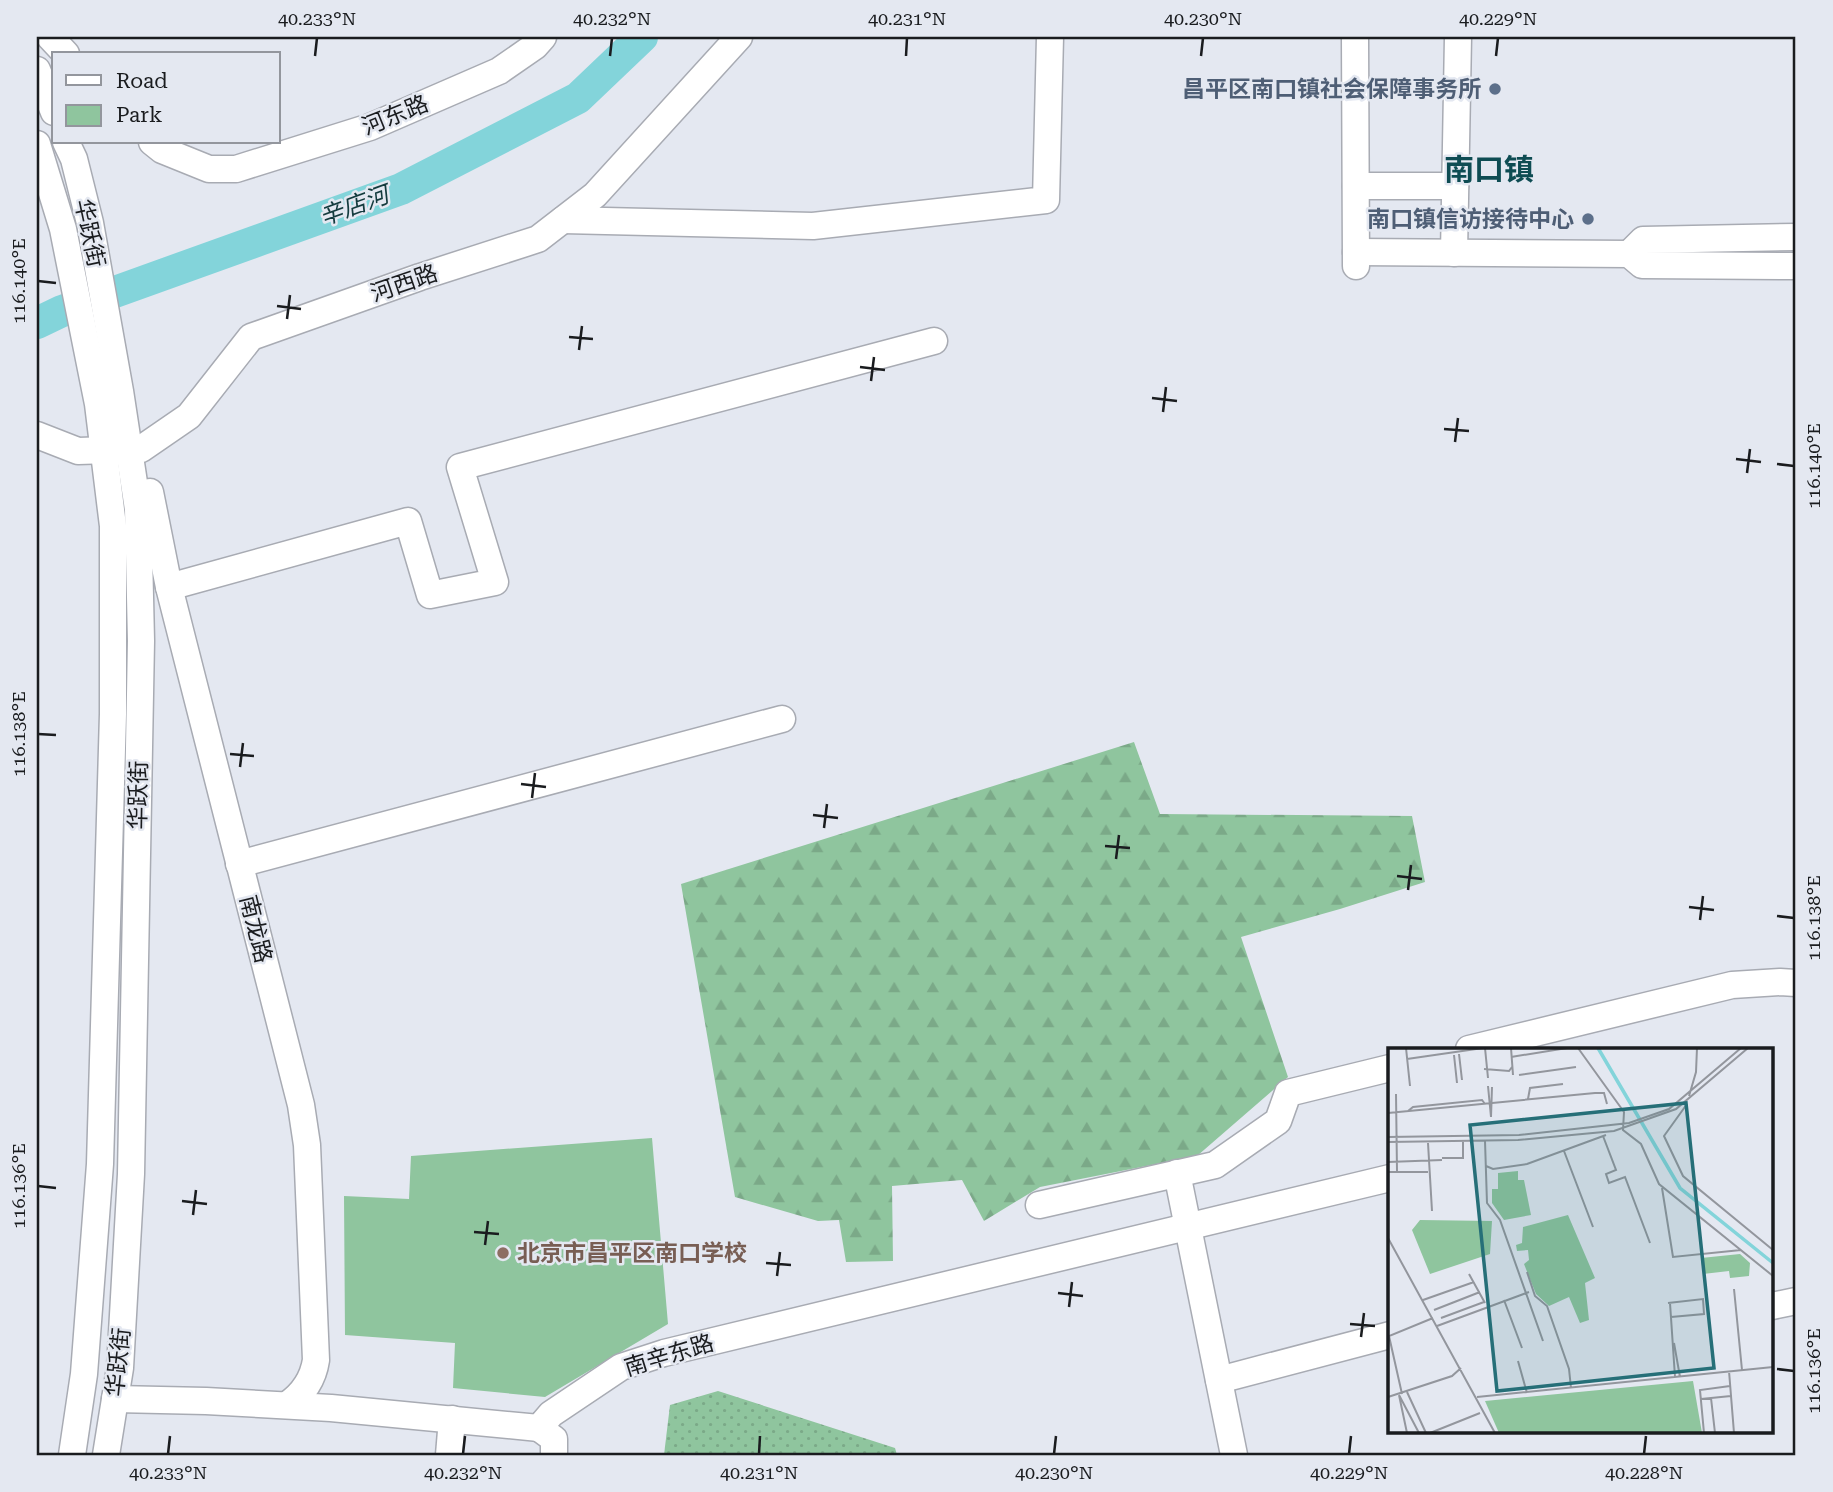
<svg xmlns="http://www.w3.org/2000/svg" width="1833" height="1492" viewBox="0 0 1833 1492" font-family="'Roboto Serif','Noto Sans SC',serif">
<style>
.grass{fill:url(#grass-dots)}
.forest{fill:url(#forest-firs)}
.park{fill:#8fc59e}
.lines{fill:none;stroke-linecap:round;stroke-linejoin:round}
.river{stroke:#83d4da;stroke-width:32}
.minor-casing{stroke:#a8abb3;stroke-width:29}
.minor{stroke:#fff;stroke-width:26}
.ticks{fill:none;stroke:#1a1c1f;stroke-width:2.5}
.service-dot{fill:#5c6f8a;stroke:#e4e8f1;stroke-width:2.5}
.education-dot{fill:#8d6e63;stroke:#e4e8f1;stroke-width:2.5}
.labels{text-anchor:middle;stroke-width:5;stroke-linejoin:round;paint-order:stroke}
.service-label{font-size:23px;font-weight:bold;fill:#4e5e75;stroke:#e4e8f1;text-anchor:end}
.street-label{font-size:23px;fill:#1a1c1f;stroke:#e4e8f1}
.education-label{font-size:23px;font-weight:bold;fill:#785e54;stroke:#e4e8f1;text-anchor:start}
.water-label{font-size:24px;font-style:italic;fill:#143b3e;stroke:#e4e8f1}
.district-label{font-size:30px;font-weight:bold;fill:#0e4c53;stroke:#e4e8f1}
.inset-river{fill:none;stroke:#83d4da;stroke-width:3.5}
.inset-road{fill:none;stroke:#93969d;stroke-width:2}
.view{fill:#266f78;fill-opacity:0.15;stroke:#266f78;stroke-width:3.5}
.inset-edge{fill:none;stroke:#1a1c1f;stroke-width:3.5}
.neatline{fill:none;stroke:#1a1c1f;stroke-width:2.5}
.ticks-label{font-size:18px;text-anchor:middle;fill:#1a1c1f}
</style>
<defs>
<pattern id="grass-dots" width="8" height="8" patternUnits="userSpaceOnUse" patternTransform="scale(1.75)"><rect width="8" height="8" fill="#8fc59e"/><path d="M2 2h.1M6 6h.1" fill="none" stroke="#7ba988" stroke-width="1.8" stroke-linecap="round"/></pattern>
<pattern id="forest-firs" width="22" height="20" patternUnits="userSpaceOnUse" patternTransform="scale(1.75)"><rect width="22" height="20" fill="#8fc59e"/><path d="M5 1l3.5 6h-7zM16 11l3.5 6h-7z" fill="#7ba988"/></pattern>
</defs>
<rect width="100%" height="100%" fill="#e4e8f1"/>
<!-- grass -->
<path class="grass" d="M718 1391 895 1448 897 1455H664L670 1405Z"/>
<!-- forest -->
<path class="forest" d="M1134 742 1160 814 1412 816 1425 882 1340 909 1241 937 1288 1077 1197 1156 1040 1187 984 1221 962 1180 892 1186 893 1261 846 1262 839 1220 818 1221 735 1197 681 884Z"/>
<!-- park -->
<path class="park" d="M652 1138 668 1324 545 1397 453 1388 455 1343 345 1335 344 1196 409 1199 411 1156Z"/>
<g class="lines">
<!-- river -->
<path class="river" d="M37 323 62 311 401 189 578 98 642 37"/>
<!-- minor casing -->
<g class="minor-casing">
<g id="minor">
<path d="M50 37 66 54"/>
<path d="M1355 37 1356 266"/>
<path d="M37 70 54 112"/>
<path d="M66 142 74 159 90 223 120 391 138 509 141 641 131 1174 120 1368 106 1455"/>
<path d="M152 142 162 150 209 169H236L370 127 499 71 535 46 543 37"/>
<path d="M37 144 63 229 98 404 113 526V714L100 1164 84 1374 72 1455"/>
<path d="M1356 186H1455"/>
<path d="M563 220 813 226 1046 200 1050 37"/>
<path d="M1356 252 1629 254 1642 265 1796 266"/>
<path d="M1454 253 1458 37"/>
<path d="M1629 254 1643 240 1796 237"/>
<path d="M37 435 78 451 141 449 189 416 251 337 420 277 538 239 595 195 739 37"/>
<path d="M150 492 169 587 301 1105 307 1145 316 1360C313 1380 303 1394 287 1405"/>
<path d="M169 587 408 521 430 595 495 582 460 467 934 341"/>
<path d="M239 864 782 719"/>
<path d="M1469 1049 1732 985 1780 982 1796 983"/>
<path d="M1177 1173 1234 1455"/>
<path d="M1039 1205 1215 1165 1278 1121 1288 1093 1390 1068"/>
<path d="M1772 1306 1796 1301"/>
<path d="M1219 1380 1390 1335"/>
<path d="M115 1399 206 1401 331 1408 539 1428 551 1414 621 1367 664 1353 1390 1178"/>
<path d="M539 1428 554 1439V1455"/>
<path d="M449 1455 452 1419"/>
</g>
</g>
<!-- minor -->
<use href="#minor" class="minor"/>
</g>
<!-- ticks -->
<path class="ticks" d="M315 56 317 38M610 56 612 38M906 56 907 38M1201 56 1203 38M1496 56 1498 38M38 281 56 283M277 306 301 309M287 319 290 295M569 337 593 339M579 350 582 326M860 367 885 370M871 381 874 357M1152 398 1177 401M1163 412 1166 387M1444 429 1469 431M1455 442 1458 418M1736 459 1761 462M1777 464 1794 466M1747 473 1750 449M38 734 56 735M230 754 254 756M240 767 243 743M521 784 546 787M532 798 535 773M813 815 838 818M824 828 827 804M1105 846 1130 848M1116 859 1119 835M1397 876 1422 879M1408 890 1411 865M1689 907 1714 910M1777 916 1794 918M1700 920 1703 896M38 1186 56 1188M182 1201 207 1204M193 1215 196 1190M474 1232 499 1234M485 1245 488 1221M766 1263 791 1265M777 1276 780 1252M1058 1293 1083 1296M1069 1307 1072 1282M1350 1324 1375 1326M1361 1337 1364 1313M1777 1369 1794 1371M168 1454 170 1436M463 1454 465 1436M759 1454 760 1436M1054 1454 1056 1436M1349 1454 1351 1436M1644 1454 1646 1436"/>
<!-- markers -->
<g class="service-dot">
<circle cx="1495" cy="89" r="7"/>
<circle cx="1588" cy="219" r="7"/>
</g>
<circle class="education-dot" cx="503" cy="1253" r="7"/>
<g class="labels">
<!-- service labels -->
<g class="service-label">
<text x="1481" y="97">昌平区南口镇社会保障事务所</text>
<text x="1574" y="227">南口镇信访接待中心</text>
</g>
<!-- street labels -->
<g class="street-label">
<text transform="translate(395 115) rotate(-22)" y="8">河东路</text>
<text transform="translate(90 233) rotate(78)" y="8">华跃街</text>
<text transform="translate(404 283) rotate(-19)" y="8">河西路</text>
<text transform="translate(138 795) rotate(-89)" y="8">华跃街</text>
<text transform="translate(256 929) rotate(76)" y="8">南龙路</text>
<text transform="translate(669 1355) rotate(-17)" y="8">南辛东路</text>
<text transform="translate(118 1362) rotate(-84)" y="8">华跃街</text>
</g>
<!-- education labels -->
<g class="education-label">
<text x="517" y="1261">北京市昌平区南口学校</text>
</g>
<!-- water labels -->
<g class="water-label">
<text transform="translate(354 206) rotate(-20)" y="8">辛店河</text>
</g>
<!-- district labels -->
<g class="district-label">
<text x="1489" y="180">南口镇</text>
</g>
</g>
<!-- overview -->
<g transform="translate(1388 1048)">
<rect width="385" height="385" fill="#e4e8f1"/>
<path d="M32 172 104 173 102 206 42 226 24 182ZM352 206 362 215 361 228 342 230 341 223 315 226 313 210ZM305 333 314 385H111L97 353Z" fill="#8fc59e"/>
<path d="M180 167 207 230 197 235 201 272 192 275 181 249 161 258 148 246 136 216 141 212 140 202 129 203 128 197 134 195 135 179Z" fill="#8fc59e"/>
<path d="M130 123V132H136L143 167 116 172 104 155V141H110V125Z" fill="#8fc59e"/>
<path class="inset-river" d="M210 0 292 140 385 215"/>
<path class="inset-road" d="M18 0 22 38M97 0 100 30M123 0 125 27M190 0 236 64 235 82 253 96 271 136 385 228M71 6 74 32M66 7 69 35M123 9 179 0M19 11 95 0M96 21 121 23 124 19M131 27 188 19M100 38 103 69 104 39M8 46 9 123M301 48 308 24 309 0M140 51 142 40 175 36M299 56 276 88 295 128 385 202M20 63 25 59 94 52 97 56M0 65 207 45H216L219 56M215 88 228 122 218 126 221 135 237 129 262 195M0 89 131 87 241 75 281 61 353 0M97 93 99 155 112 172 155 293M0 94 130 92 226 83 288 61 360 0M40 95 44 163M176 103 205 179M54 110H75V92M0 114 54 112M98 118 105 121 139 116 218 87M0 124H40M274 140 285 209 353 202M0 190 107 385M139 224 147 248 159 258 181 321 183 340M81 226 97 255M346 241 354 322M35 252 86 234M116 252 134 300M280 255 315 251 316 266 283 269M282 255 287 329M46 262 92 244M53 270 96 254M49 278 141 244M286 295 292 329M130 313 139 345M341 323 346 385M19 344 38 385M14 346 1 288 45 270M11 347 31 385M11 347 19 385M0 349 64 328 73 320M89 349 385 319M323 350 327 385M313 351 343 348M42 385 92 365M316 385 312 342 342 338"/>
<path class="view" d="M298 55 326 320 109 343 82 77Z"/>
<rect width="385" height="385" class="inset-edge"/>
</g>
<!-- border -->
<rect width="1833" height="1492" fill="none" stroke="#e4e8f1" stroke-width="77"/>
<!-- legend -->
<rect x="52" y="52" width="228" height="91" fill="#e4e8f1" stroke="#93969d" stroke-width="2"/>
<rect x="66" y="75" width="35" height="10" fill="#ffffff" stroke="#93969d" stroke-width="2"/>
<text x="116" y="88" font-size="21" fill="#1a1c1f">Road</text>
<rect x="66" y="105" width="35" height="21" fill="#8fc59e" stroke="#93969d" stroke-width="2"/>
<text x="116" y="122" font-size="21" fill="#1a1c1f">Park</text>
<rect x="38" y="38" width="1756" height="1416" class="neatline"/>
<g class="ticks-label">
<text x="317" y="25">40.233°N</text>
<text x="612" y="25">40.232°N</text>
<text x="907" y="25">40.231°N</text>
<text x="1203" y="25">40.230°N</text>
<text x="1498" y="25">40.229°N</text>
<text transform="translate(19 281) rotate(-90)" y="6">116.140°E</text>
<text transform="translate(1814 466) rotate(-90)" y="6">116.140°E</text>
<text transform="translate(19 734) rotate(-90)" y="6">116.138°E</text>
<text transform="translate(1814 918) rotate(-90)" y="6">116.138°E</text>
<text transform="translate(19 1186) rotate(-90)" y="6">116.136°E</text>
<text transform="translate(1814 1371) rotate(-90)" y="6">116.136°E</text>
<text x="168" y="1479">40.233°N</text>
<text x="463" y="1479">40.232°N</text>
<text x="759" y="1479">40.231°N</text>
<text x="1054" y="1479">40.230°N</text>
<text x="1349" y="1479">40.229°N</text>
<text x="1644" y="1479">40.228°N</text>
</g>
</svg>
